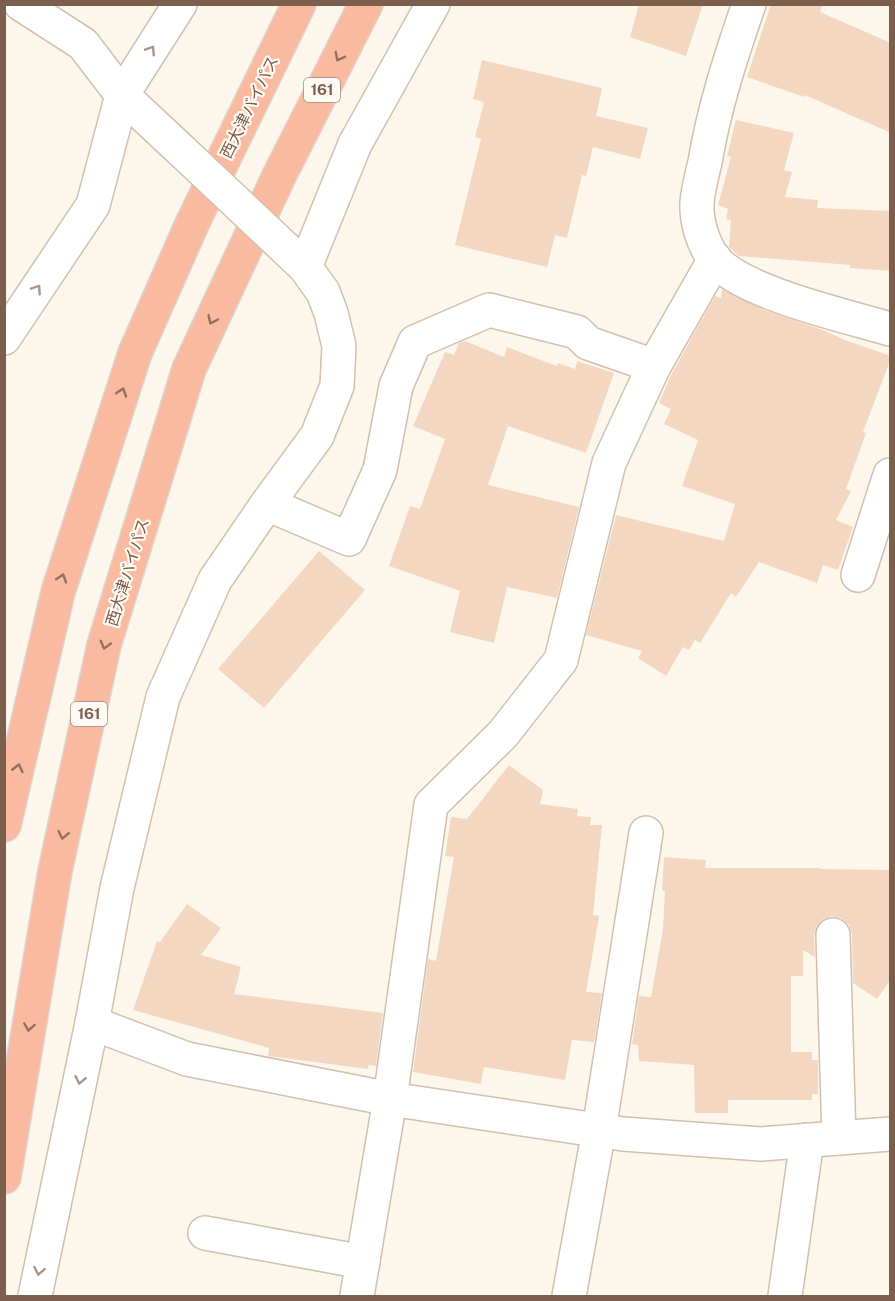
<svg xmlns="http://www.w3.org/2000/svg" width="895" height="1301" viewBox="0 0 895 1301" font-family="'Public Sans','Noto Sans JP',sans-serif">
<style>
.building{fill:#f4d7c1}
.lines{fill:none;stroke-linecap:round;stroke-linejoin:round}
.street-casing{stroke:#d2bfaf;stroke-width:36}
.secondary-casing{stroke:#d5c0ad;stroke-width:36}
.highway-casing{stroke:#ddd5d0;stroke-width:36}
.street{stroke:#fff;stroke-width:33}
.secondary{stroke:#fff;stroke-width:33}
.highway{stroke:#f9baa0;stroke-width:33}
.secondary-bridge-casing{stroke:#d5c0ad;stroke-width:36;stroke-linecap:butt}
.secondary-bridge{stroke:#fff;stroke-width:33}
.oneway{stroke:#a9968b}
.oneway2{stroke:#94705d}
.labels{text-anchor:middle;stroke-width:4.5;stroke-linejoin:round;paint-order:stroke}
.shield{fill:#fffaf3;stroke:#a38d7e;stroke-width:1.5}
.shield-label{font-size:15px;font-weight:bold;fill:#7b5e4c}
.street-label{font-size:16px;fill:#7b5e4c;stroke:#fffaf3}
</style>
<rect width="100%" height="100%" fill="#fdf7eb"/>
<!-- building -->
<g class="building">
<path d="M639 4H703L686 56 630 37Z"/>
<path d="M771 4H823L820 12 891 43V133L805 95 804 97 747 77Z"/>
<path d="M482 60 602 88 596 116 648 128 640 159 593 147 586 176 582 175 567 238 555 235 547 267 455 245 481 139 475 137 484 102 473 99Z"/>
<path d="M736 120 794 133 784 170 792 172 785 197 818 200 817 208 891 211V271L850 268V265L739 256 729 247 731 220 726 219 728 209 718 205 731 157 727 156Z"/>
<path d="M722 289 764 310 823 330 845 340 891 356V358L863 432 866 433 846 489 851 491 836 520 853 527 838 570 823 565 817 583 759 562 736 597 731 593 700 643 695 640 689 650 683 647 666 676 638 658 642 651 586 635 616 515 724 541 735 504 682 486 698 440 664 424 671 409 659 403 671 375 715 296 721 298Z"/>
<path d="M465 341 504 357 507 347 557 366 558 363 575 369 577 361 614 373 586 453 508 426 488 485 579 507 557 598 507 587 494 643 450 632 460 591 389 566 410 506 420 509 445 439 413 426 445 352 454 355 459 343Z"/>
<path d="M319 551 365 590 264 708 218 669Z"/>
<path d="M509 765 543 790 540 804 578 809 577 816 591 817 590 825H602L593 915 599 916 586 992 602 993 594 1042 572 1040 565 1080 484 1067 481 1084 413 1072 428 959 436 961 454 857 445 856 451 817 467 819Z"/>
<path d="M664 857 706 860 705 868H821V869L891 870V979L877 999 853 983 852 934 849 925 841 918 832 916 823 919 817 926 814 936 815 957 803 950V976H791V1052H812V1060H818V1094H812V1100H728V1113H695L694 1065 639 1061 638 1045 632 1044 639 996 651 997 663 929 665 891H662Z"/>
<path d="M187 904 221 928 201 955 241 967 234 994 383 1013 376 1066 368 1065V1069L268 1056 269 1048 133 1010 157 941 160 942Z"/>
</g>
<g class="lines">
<!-- street casing -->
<g class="street-casing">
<g id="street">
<path d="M21 4 83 44 122 95"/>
<path d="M749 4C731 56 714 108 705 162 702 175 698 189 697 203 696 221 703 244 714 259 742 293 847 316 890 329"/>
<path d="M4 338 93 205 122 95 180 4"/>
<path d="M267 504 349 539 380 470 396 386 415 342 489 310 577 332 588 343 654 366"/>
<path d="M858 575 890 475"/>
<path d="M833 935 839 1138"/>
<path d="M205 1233 363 1262"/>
<path d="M35 1296 92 1023 187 1059 390 1099 623 1134 761 1144 890 1134"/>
<path d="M357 1296 390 1099 431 805 503 734 561 660 609 463 654 366 715 259"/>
<path d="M569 1296 599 1130 646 833"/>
<path d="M785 1296 807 1140"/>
</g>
</g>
<!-- secondary casing -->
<g class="secondary-casing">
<g id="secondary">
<path d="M122 95 184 153"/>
<path d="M305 267 355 144 433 4"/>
<path d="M92 1023 117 888 163 697 215 580 267 504 317 436 337 386 339 346 331 313 323 292 305 267 286 249"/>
</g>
</g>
<!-- highway casing -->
<g class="highway-casing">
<g id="highway">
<path d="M4 825 58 592 135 353 192 224 299 4"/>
<path d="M4 1177 55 871 104 645 189 369 279 176 366 4"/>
</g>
</g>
<!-- street -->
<use href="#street" class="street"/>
<!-- secondary -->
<use href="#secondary" class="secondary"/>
<!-- highway -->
<use href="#highway" class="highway"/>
<!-- secondary-bridge casing -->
<g class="secondary-bridge-casing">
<path id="secondary-bridge" d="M184 153 286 249"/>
</g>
<!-- secondary-bridge -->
<use href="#secondary-bridge" class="secondary-bridge"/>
</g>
<!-- one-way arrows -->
<defs><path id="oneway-chevron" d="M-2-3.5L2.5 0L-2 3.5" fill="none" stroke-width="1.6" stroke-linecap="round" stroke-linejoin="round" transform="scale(1.5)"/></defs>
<g class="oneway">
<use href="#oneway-chevron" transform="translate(151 50) rotate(-57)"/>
<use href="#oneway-chevron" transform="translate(37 289) rotate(-56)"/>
<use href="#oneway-chevron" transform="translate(80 1080) rotate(102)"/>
<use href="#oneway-chevron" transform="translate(39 1271) rotate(101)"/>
</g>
<g class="oneway2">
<use href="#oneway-chevron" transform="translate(339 57) rotate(117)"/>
<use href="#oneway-chevron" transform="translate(212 320) rotate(115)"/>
<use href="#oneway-chevron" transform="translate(122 392) rotate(-72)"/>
<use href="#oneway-chevron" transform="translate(62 578) rotate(-72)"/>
<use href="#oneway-chevron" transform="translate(105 645) rotate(105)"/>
<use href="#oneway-chevron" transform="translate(18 768) rotate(-77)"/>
<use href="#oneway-chevron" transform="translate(63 835) rotate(102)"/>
<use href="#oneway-chevron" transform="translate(29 1027) rotate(99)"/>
</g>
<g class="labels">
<!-- shield labels -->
<g class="shield">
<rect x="304" y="78" width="36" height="24" rx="4.5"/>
<rect x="71" y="702" width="36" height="24" rx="4.5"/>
</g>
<g class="shield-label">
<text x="322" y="95">161</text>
<text x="89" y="719">161</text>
</g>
<!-- street labels -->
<g class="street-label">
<text transform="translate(249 107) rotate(-64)" y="6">西大津バイパス</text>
<text transform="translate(127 572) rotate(-73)" y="6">西大津バイパス</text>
</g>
</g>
<!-- border -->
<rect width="895" height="1301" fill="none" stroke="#7b5e4c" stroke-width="12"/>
</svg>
